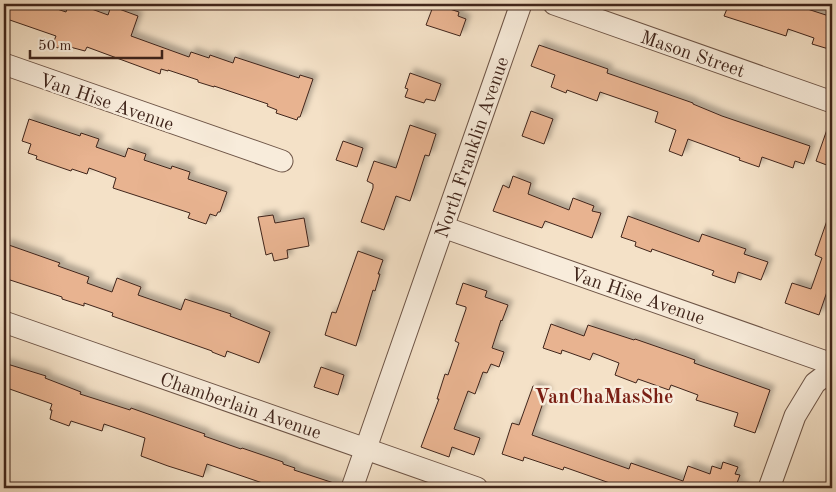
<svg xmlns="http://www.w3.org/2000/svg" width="836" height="492" viewBox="0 0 836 492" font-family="'Old Standard TT',serif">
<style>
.building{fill:#e8b390;stroke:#40251b;filter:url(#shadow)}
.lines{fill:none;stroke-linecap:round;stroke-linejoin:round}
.minor-casing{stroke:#6d5446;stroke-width:23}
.minor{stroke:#f8ecdb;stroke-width:21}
.labels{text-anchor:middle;stroke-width:5;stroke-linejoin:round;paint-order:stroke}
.street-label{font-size:19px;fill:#40251b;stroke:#f8ecdb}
.neighbourhood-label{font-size:20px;font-weight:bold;fill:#7a1f14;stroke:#f8ecdb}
</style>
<defs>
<filter id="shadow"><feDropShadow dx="4.5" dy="-4.5" stdDeviation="2.5" flood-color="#0004"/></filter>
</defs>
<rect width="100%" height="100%" fill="#f4e1c7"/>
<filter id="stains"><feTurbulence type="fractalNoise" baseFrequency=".004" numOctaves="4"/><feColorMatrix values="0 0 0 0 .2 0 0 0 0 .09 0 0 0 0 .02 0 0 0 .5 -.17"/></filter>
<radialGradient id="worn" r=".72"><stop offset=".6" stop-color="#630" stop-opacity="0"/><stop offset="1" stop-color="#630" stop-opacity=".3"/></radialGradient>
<!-- building -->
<g class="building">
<path d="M4 4H42L66 12 69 4H78L108 15 111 6 138 16 131 36 189 57 191 52 209 58 210 55 233 63 235 57 299 78 300 75 313 79 300 117H298L297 120 276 113 277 110 267 106 268 104 214 86V87L198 82V80L168 70V71L161 69 160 74 87 47 85 51 70 47 68 51 52 46 56 36 4 18Z"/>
<path d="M434 4 459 12 458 16 466 19 460 36 426 25Z"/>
<path d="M729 4H792L832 17V50L812 44 814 38 788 29 786 36 724 16Z"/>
<path d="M539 45 608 69 607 73 693 103V104L722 116 810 146 804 164 795 161 793 168 762 157 759 167 739 160 740 158 688 139 682 156 669 151 676 130 655 122 658 112 600 92 597 101 567 90 566 93 551 87 555 75 531 66Z"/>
<path d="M410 73 441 84 435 101 426 99 424 103 405 97 408 89 405 88Z"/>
<path d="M531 111 553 119 544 144 522 136Z"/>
<path d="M29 119 80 136 81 133 99 139 96 147 125 157 128 148 146 154 144 160 171 169 172 166 190 172 188 179 227 192 220 212H218L216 216 210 214 206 224 188 218 190 213 113 188 116 178 89 168 87 174 72 169 71 171 36 159 37 156 28 153 31 144 22 141Z"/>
<path d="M830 121 832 122V167L816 161Z"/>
<path d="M410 125 436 134 429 156 425 155 410 201 396 196 384 230 361 222 373 188V184L367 181 374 161 396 168Z"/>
<path d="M343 141 363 148 357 167 336 160Z"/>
<path d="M513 176 531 183 528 194 569 210 573 198 594 206 592 211 601 213 592 238 545 221 542 228 493 211 503 185 509 188Z"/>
<path d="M830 212H832V277L819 315 785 303 792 283 811 289 822 258 815 255Z"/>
<path d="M273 215 275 223 304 218 309 246 287 250 288 258 274 261 272 253 266 255 258 217Z"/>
<path d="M628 216 699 242 702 234 746 249 744 254 768 262 761 280 738 272 735 283 712 275 714 271 652 249 651 252 635 246 636 242 621 237Z"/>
<path d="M6 244 60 263 58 266 89 277 87 283 112 292 117 278 141 287 138 295 181 310 185 299 231 314 230 316 270 332 259 363 227 351 225 357 212 352V351L112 316 113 313 84 303V306L62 299V297L4 278V252Z"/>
<path d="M358 251 383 260 378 274H380L375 291 373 290 356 346 325 335 332 312 336 313Z"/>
<path d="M463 283 487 291 485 297 508 305 502 321 501 320 492 348 504 352 499 367 491 364 487 373 483 372 475 394 468 391 454 429 480 438 474 455 452 447 449 457 421 447 439 399H437L445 374 448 375 459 343 455 341 466 309V307L456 304Z"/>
<path d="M551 324 584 336 588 325 634 340 635 339 684 356 695 360 694 363 770 390 755 433 734 426 738 413 696 400 698 395 671 385 669 390 638 379 636 383 615 375 619 363 593 353 590 360 562 350 561 354 543 348Z"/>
<path d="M4 363 46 376 45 378 81 392 80 394 130 410 131 408 205 434 204 436 241 449 242 448 283 462V464L295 468 294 470 340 485V488H277L207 464 203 477 168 466 141 456 145 438 104 424 102 431 71 421 69 426 50 419 52 410H50L52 404 4 387Z"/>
<path d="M321 367 344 375 338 395 314 387Z"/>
<path d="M533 386 547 391 532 435 629 469 631 463 683 481 688 466 710 474 712 466 721 469 723 462 738 467 735 474 740 475 737 483 744 486V488H624L564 467 563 470 524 457 523 461 502 454 512 423 519 425Z"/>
</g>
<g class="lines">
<!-- minor casing -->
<g class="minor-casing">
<g id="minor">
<path d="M554 4 832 102"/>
<path d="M4 64 282 161"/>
<path d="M443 227 832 364"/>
<path d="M4 322 477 488"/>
<path d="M352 488 521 4"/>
<path d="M769 488 795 416 815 383 832 370"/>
</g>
</g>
<!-- minor -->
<use href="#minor" class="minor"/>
</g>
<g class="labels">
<!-- street labels -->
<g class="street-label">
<text transform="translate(693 53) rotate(19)" y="7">Mason Street</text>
<text transform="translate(107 101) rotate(19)" y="7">Van Hise Avenue</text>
<text transform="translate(471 147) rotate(-71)" y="7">North Franklin Avenue</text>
<text transform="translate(638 295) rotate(19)" y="7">Van Hise Avenue</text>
<text transform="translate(241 405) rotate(19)" y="7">Chamberlain Avenue</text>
</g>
<!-- neighbourhood labels -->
<g class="neighbourhood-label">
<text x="604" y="403">VanChaMasShe</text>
</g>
</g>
<!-- margin -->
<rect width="836" height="492" fill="none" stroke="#f4e1c7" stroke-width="20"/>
<rect x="5" y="5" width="826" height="482" fill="none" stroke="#40251b" stroke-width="2.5"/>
<rect x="10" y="10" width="816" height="472" fill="none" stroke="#40251b"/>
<!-- scale -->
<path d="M30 50v8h132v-8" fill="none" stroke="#40251b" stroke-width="2.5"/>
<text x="38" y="50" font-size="15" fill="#40251b" stroke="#f8ecdb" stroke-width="4" paint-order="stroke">50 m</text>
<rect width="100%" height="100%" filter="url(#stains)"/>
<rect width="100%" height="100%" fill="url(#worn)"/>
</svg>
